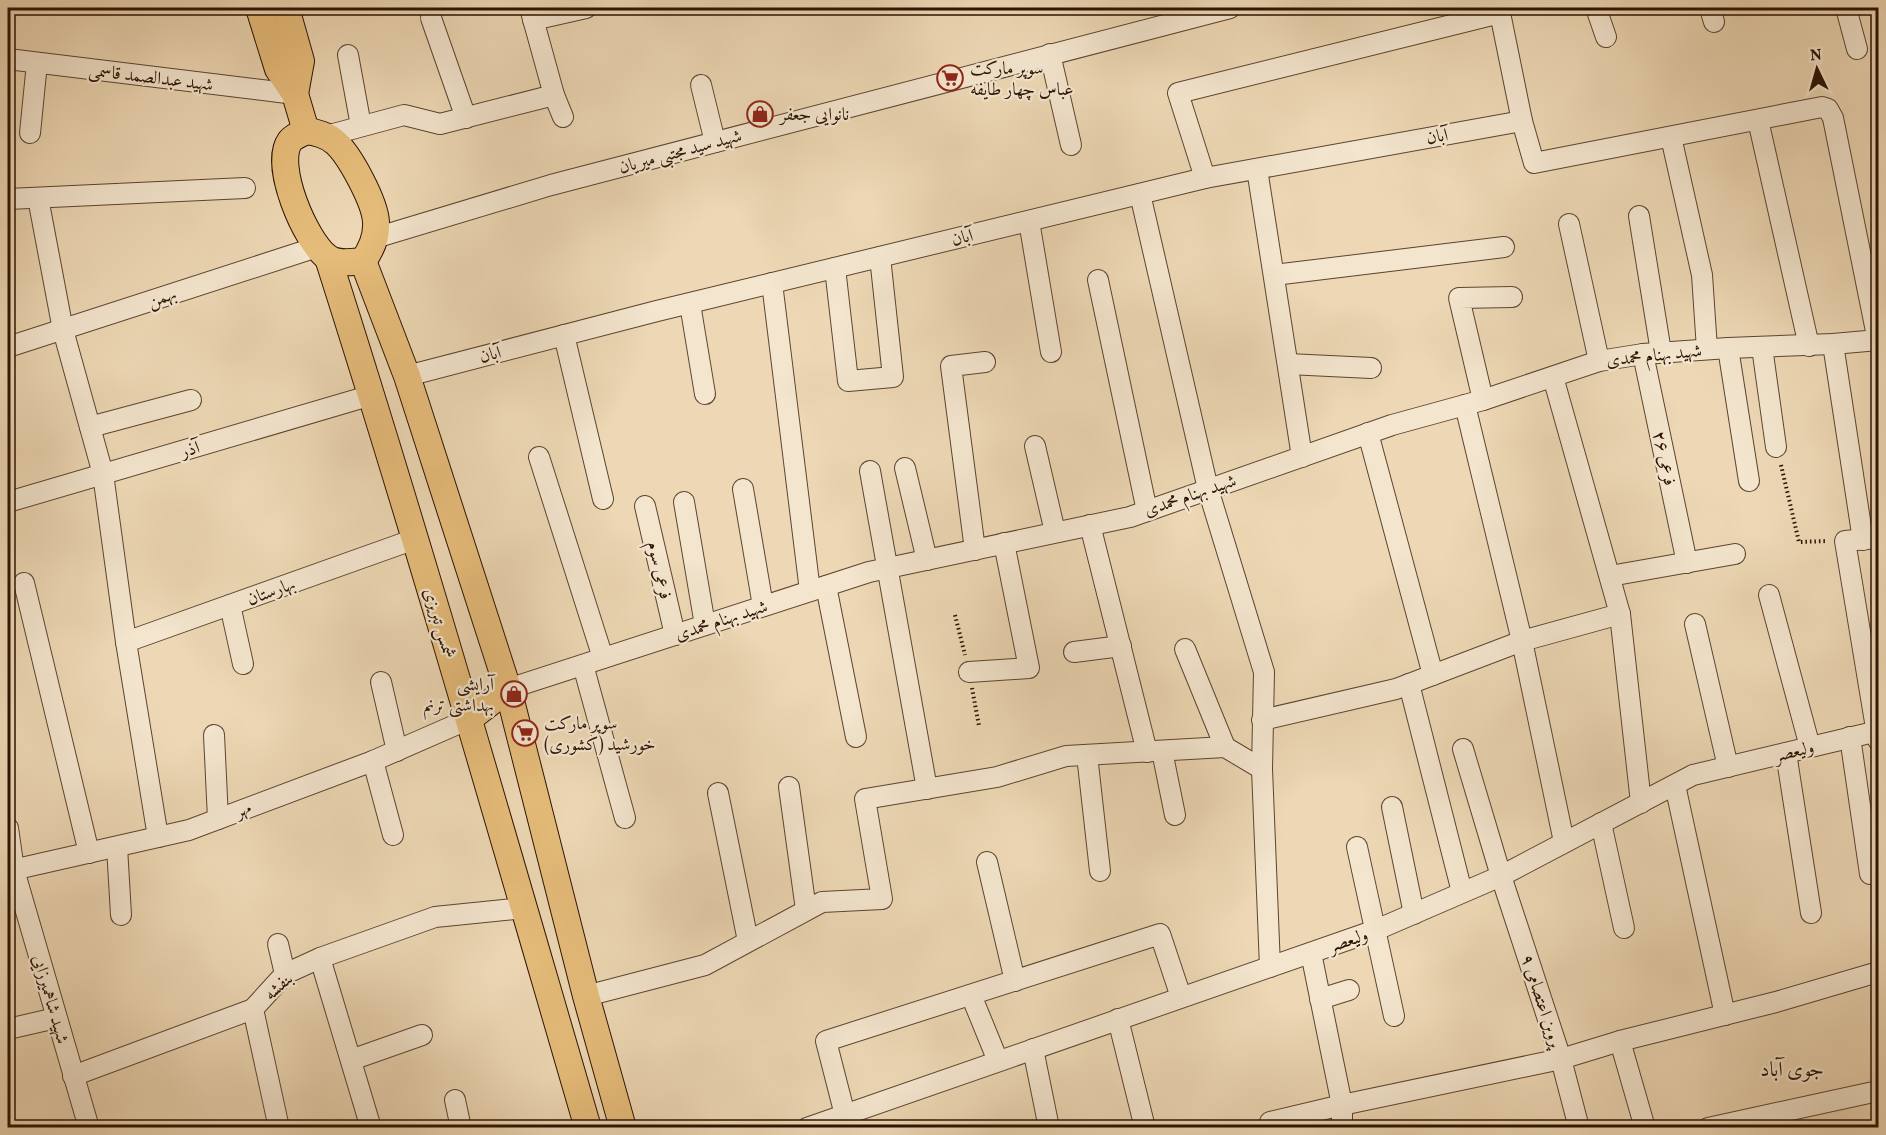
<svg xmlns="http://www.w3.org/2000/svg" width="1886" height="1135" viewBox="0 0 1886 1135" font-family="Vollkorn,Amiri,serif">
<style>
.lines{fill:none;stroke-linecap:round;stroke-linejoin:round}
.minor-casing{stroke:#5c442f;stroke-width:22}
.major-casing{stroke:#2b1303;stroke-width:28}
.path{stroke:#2b1303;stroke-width:4;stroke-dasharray:1.5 3;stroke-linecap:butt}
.minor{stroke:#f3e5ce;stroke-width:20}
.major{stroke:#e6bc7a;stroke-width:26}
.labels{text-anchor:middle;stroke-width:4.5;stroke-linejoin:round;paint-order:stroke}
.poi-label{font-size:18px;fill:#2b1303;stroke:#f3e5ce;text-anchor:start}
.street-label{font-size:18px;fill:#2b1303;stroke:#f3e5ce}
.quarter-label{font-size:21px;fill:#2b1303;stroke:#f3e5ce}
</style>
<rect width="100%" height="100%" fill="#edd7b4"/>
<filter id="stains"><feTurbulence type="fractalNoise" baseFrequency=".00333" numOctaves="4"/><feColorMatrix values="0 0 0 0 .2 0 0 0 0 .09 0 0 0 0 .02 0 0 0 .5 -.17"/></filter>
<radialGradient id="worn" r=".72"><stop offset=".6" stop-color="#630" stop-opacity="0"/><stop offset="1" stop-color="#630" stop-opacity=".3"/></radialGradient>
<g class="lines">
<!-- minor casing -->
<g class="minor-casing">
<g id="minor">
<path d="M530 8 554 95"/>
<path d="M1499 8 1522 121 1534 163 1822 107 1828 109 1833 118 1878 341"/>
<path d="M1596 8 1606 37"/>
<path d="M1710 8 1714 22"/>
<path d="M1846 8 1857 49"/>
<path d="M431 18 466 118"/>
<path d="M533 20 586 8"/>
<path d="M1050 54 1071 145"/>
<path d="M348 55 361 126"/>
<path d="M8 59 295 94"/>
<path d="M701 85 715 142"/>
<path d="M1758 120 1809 346"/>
<path d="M30 133 37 63"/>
<path d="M326 136 404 115 440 124 554 95 563 117"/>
<path d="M1671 137 1702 275 1707 349"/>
<path d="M1257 169 1302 457"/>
<path d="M1205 178 1178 93 1500 13"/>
<path d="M1140 194 1208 489 1264 672 1262 769 1270 967"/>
<path d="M38 198 63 330 103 474 126 642 158 837"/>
<path d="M8 199 245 188"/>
<path d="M1639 216 1661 352"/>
<path d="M1029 221 1051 352"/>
<path d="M1569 224 1599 361"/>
<path d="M375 238 551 185 1230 8"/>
<path d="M835 268 848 381 893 377 880 257"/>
<path d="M1274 275 1504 247"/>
<path d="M1098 280 1147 511"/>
<path d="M772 283 810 591"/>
<path d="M690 304 705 394"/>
<path d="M564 335 603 499"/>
<path d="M1833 344 1863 540"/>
<path d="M8 347 317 247"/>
<path d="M1762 347 1776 447"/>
<path d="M1728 348 1749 481"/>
<path d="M1643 354 1687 563"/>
<path d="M1288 364 1371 368"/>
<path d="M407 376 657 311 1205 178 1522 121"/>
<path d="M1553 377 1620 614 1641 803"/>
<path d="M1483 400 1459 298 1512 297"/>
<path d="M1465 405 1522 641 1564 842"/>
<path d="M90 427 191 400"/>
<path d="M1368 433 1433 675"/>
<path d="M1035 446 1055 532"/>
<path d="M539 457 603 658"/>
<path d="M905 468 927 560"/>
<path d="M870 471 927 789"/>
<path d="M743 489 763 606"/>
<path d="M8 502 372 395"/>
<path d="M684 502 705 625"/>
<path d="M645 506 675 635"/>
<path d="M1090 525 1147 752"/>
<path d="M1878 538 1845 541 1878 740"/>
<path d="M975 550 951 366 985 362"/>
<path d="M1610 576 1735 554"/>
<path d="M24 583 89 853"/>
<path d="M826 586 856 737"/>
<path d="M1769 595 1810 747"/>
<path d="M230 605 243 664"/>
<path d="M1695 624 1728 767"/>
<path d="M126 642 415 539"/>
<path d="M1185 649 1225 747"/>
<path d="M1074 652 1121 646"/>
<path d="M583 665 625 818"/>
<path d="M969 672 1029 668 1004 543"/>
<path d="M381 682 397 751"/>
<path d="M1409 684 1462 892"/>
<path d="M508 689 869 572 1130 517 1392 425 1483 400 1599 361 1643 354 1728 348 1833 344 1878 340"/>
<path d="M1262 720 1396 689 1522 641 1620 614"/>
<path d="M214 735 218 819"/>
<path d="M1850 737 1870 874"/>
<path d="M1463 749 1501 876 1561 1059 1579 1128"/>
<path d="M1162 751 1175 815"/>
<path d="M1786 753 1811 913"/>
<path d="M1087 755 1100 871"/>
<path d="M373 761 393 835"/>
<path d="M1675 785 1725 1015"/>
<path d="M789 787 806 910"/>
<path d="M718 793 748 941"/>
<path d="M1392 807 1414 914"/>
<path d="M1601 823 1624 928"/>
<path d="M8 828 14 870 89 1128"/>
<path d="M117 847 121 915"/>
<path d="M1357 847 1394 1016"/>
<path d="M987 862 1015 981"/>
<path d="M8 871 189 830 373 761 469 719"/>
<path d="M278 944 285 974"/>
<path d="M1311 953 1342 1105V1128"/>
<path d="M320 958 371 1128"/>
<path d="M971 995 998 1061"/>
<path d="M586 996 705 965 822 902 882 899 865 799 997 777 1066 756 1225 747 1262 769"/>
<path d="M1320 999 1349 990"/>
<path d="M253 1009 279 1128"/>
<path d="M1118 1019 1145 1128"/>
<path d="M8 1029 56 1018"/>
<path d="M1620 1041 1645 1128"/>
<path d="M1033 1049 1049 1128"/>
<path d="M351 1060 422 1035"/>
<path d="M73 1076 253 1009 285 974 320 958 435 917 524 908"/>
<path d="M455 1100 461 1128"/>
<path d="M845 1115 826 1041 1160 934 1181 997"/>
<path d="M807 1128 1376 930 1501 876 1693 775 1878 731"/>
<path d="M1271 1128 1270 1122 1342 1105 1561 1059 1620 1041 1776 1002 1878 972"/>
<path d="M1708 1128 1878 1091"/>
</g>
</g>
<!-- major casing -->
<g class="major-casing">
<g id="major">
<path d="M259 8 278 69 295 94 306 131"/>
<path d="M286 8 301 61 295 94"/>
<path d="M306 131C316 132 329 136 336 143 350 156 375 202 376 222 377 236 371 250 363 261 351 262 337 265 327 257 305 240 273 165 290 141 294 136 301 134 306 131Z"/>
<path d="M328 258C420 546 503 837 588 1128"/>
<path d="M363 261 407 376 508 689 586 996 623 1128"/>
<path d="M469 719 508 689"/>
</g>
</g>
<!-- path -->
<g class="path">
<path d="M1781 465 1799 542 1827 541"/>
<path d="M955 615 965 655"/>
<path d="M972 688 979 726"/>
</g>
<!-- minor -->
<use href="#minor" class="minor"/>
<!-- major -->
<use href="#major" class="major"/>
</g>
<!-- icons -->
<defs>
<g id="supermarket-ring" transform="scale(1.35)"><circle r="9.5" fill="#f3e5ce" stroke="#8f2418" stroke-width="1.5"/><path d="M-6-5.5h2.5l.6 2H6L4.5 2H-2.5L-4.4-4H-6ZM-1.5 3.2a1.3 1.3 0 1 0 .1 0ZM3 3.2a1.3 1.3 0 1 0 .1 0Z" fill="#8f2418"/></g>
<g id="shop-ring" transform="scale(1.35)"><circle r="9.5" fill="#f3e5ce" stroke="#8f2418" stroke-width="1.5"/><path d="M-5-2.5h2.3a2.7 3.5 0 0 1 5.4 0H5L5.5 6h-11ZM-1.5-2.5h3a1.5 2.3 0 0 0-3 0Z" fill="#8f2418"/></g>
</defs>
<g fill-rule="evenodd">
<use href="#supermarket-ring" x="950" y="78"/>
<use href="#shop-ring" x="760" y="114"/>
<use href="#shop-ring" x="514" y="694"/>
<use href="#supermarket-ring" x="525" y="733"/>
</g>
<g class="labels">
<!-- poi labels -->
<g class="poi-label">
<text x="970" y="74">سوپر مارکت<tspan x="970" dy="21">عباس چهار طایفه</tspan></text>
<text x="780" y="120">نانوایی جعفر</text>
<text x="494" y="690" text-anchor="end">آرایشی<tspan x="494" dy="21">بهداشتی ترنم</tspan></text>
<text x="544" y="729">سوپر مارکت<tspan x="544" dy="21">خورشید (کشوری)</tspan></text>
</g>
<!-- street labels -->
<g class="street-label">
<text transform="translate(151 77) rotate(7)" y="6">شهید عبدالصمد قاسمی</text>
<text transform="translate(1437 136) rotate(-10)" y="6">آبان</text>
<text transform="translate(680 151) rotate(-15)" y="6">شهید سید مجتبی میریان</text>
<text transform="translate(962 237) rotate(-14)" y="6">آبان</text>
<text transform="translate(162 297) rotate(-18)" y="6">بهمن</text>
<text transform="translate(490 354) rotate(-14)" y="6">آبان</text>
<text transform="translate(1654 355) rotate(-6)" y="6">شهید بهنام محمدی</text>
<text transform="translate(190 449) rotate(-16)" y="6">آذر</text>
<text transform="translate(1665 458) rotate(78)" y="6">فرعی ۲۶</text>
<text transform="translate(1190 495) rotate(-19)" y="6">شهید بهنام محمدی</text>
<text transform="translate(660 570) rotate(77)" y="6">فرعی سوم</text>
<text transform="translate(271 591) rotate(-20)" y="6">بهارستان</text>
<text transform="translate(721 620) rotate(-18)" y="6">شهید بهنام محمدی</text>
<text transform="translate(440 623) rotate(73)" y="6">شمس تبریزی</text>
<text transform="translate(1794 751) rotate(-14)" y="6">ولیعصر</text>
<text transform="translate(243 809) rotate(-20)" y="6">مهر</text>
<text transform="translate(1348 940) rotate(-19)" y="6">ولیعصر</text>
<text transform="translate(278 986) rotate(-42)" y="6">بنفشه</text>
<text transform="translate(51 999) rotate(74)" y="6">شهید شاهمیرزایی</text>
<text transform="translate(1542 1001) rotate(72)" y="6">پروین اعتصامی ۹</text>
</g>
<!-- quarter labels -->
<g class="quarter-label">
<text x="1792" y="1076">جوی آباد</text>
</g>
</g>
<!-- margin -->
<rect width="1886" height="1135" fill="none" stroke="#edd7b4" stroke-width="30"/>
<rect x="9" y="9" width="1868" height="1117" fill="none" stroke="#2b1303" stroke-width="3"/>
<rect x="15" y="15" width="1856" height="1105" fill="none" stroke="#2b1303" stroke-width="1.5"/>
<!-- north arrow -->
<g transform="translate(1817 69) rotate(355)" stroke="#f3e5ce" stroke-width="4.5" paint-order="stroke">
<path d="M0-4.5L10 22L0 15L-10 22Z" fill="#2b1303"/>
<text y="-9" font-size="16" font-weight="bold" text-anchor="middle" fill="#2b1303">N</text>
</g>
<rect width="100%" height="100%" filter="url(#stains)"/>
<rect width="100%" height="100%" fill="url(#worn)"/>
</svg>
